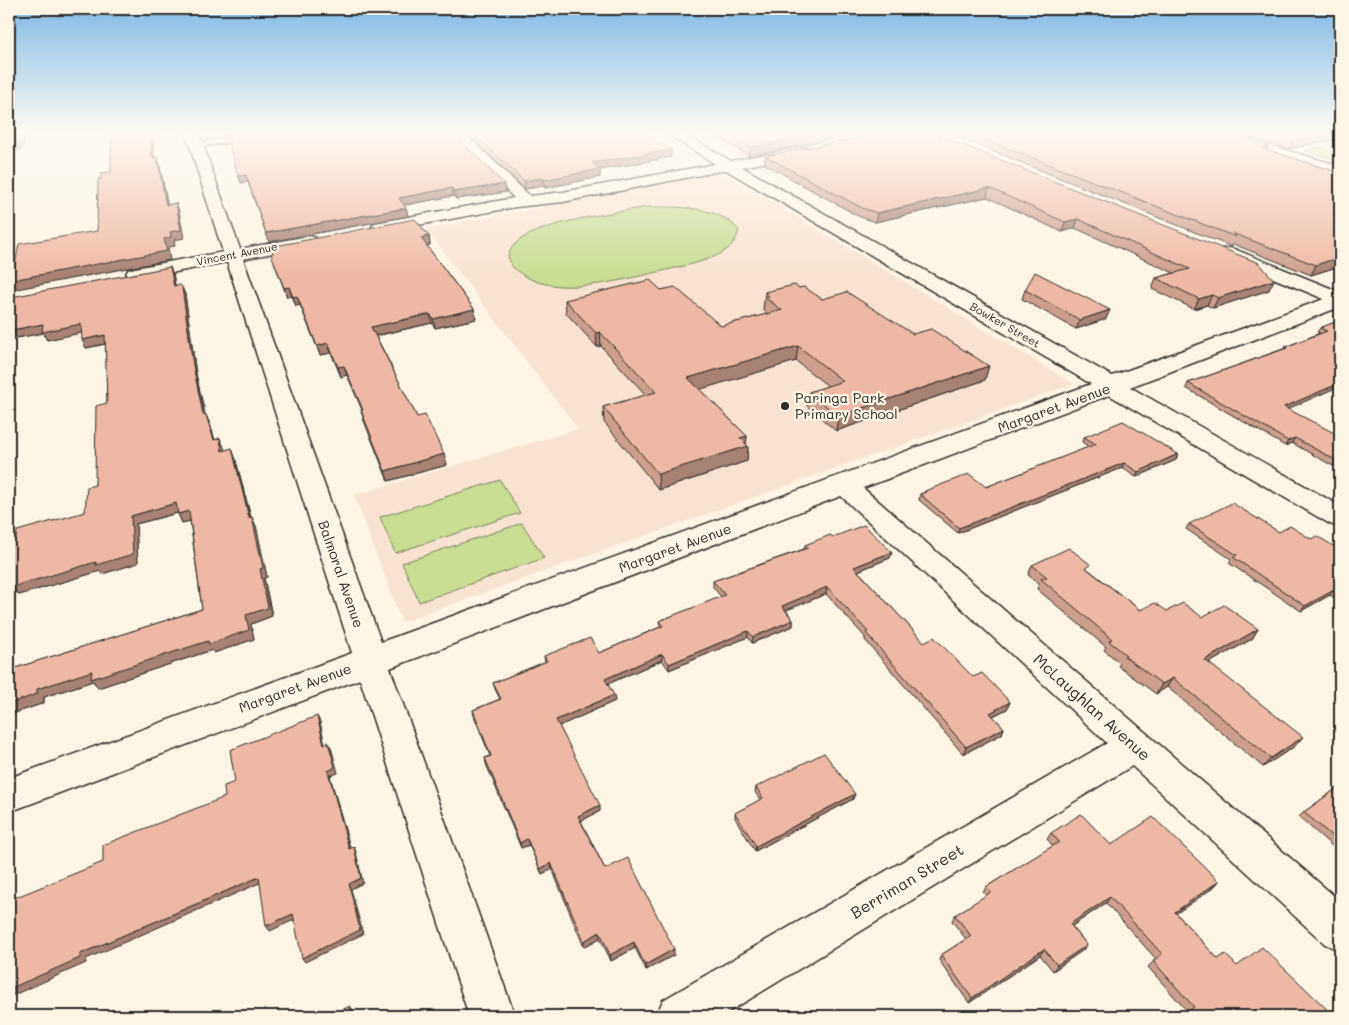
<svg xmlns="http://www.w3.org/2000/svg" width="1349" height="1025" viewBox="0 0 1349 1025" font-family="Mali,sans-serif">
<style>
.built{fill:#f8e3d2}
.green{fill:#c8dd92;stroke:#7a845e}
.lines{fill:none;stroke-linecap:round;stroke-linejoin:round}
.lane-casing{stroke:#2b2b2b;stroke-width:4}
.street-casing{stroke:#2b2b2b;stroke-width:3}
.lane{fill:#fcf5e5;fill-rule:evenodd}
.street{fill:#fcf5e5;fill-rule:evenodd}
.wall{fill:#ce9e8d;stroke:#2b2b2b}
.shaded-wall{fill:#a78173;stroke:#2b2b2b}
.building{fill:#efb8a4;stroke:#2b2b2b}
.poi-dot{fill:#2b2b2b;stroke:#fcf5e5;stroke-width:2}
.labels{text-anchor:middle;stroke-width:4.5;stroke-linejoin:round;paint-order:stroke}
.far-street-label{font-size:11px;fill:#2b2b2b;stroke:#fcf5e5}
.poi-label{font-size:14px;fill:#2b2b2b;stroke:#fcf5e5;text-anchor:start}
.street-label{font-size:14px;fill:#2b2b2b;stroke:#fcf5e5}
.near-street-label{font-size:16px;fill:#2b2b2b;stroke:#fcf5e5}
</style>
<rect width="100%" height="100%" fill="#fcf5e5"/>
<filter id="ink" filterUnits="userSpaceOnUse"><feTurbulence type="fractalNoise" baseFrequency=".02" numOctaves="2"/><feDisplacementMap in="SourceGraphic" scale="10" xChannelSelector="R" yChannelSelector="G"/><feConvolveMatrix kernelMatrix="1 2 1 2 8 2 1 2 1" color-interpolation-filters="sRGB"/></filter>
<g filter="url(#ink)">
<!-- built -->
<g class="built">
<path d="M691 131H869L737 156Z"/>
<path d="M724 173 1074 384 402 622 354 495 578 429 426 229Z"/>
</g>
<!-- green -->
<g class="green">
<path d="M1335 143 1340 144V157L1332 159 1304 151Z"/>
<path d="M648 207C679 207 717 205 739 230 737 237 735 242 730 247 715 261 679 267 658 272 621 280 558 298 523 275 520 273 514 270 512 266 510 263 509 259 508 255 510 252 511 248 514 245 533 223 617 212 648 207Z"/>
<path d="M500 480 520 513 395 553 380 517Z"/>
<path d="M522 523 544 558 419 602 402 563Z"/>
</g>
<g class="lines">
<!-- lane casing -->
<g class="lane-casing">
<path id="lane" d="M249 135H252V139L195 147 191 145 195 143Z"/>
</g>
<!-- street casing -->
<g class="street-casing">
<g id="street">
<path d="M185 131H198L240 249 308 236 314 237 317 241 314 245 308 246 243 259 381 642 1091 384 726 170 563 202 516 207 380 232 374 231 372 227 374 223 380 222 514 198 448 131H462L530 196 563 192 715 164 663 131H679L731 161 803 147 808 148 810 151 808 154 742 167 1112 376 1324 299 1222 257 1219 253 1222 249 1228 248 1234 249 1340 292V307L1130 387 1340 506V527L1330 524 1109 395 863 488 1340 901V951L1325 944 1132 766 722 1016H656L663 1000 1107 743 841 496 390 668 515 1016H469L360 679 9 812V778L352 653 227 262 135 280 128 278 126 274 128 270 135 268 223 252Z"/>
<path d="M1202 131H1222L1340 166V175L1203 134Z"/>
</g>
</g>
<!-- lane -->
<use href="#lane" class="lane"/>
<!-- street -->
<use href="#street" class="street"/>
</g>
<!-- wall -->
<g class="wall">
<path d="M226 131H451L506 192 456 199 453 196 404 205 406 208 408 216 269 242 248 182 241 183Z"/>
<path d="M465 131H642L671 157 600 170V177L545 188 543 186 525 189Z"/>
<path d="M707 131H874L749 156Z"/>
<path d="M897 131 1269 290 1213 308 1207 305 1194 309 1152 289 1156 278 1174 273 1075 228 1062 232 987 197 875 222 860 217 765 164V156Z"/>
<path d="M942 131H1217L1267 150 1340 173V266L1311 275 1233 244 1232 247Z"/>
<path d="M1229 131H1340V138L1289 149Z"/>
<path d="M429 236 430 245 427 246 474 309 476 319 435 328 432 323 376 336 417 417 444 454 447 465 388 481 364 421 361 410H362L347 375 341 377 331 353 320 355 300 305 296 306 292 296 287 297 274 262Z"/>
<path d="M173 274 175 286 185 294 196 374 205 415 210 424 215 440 220 438 224 450 235 457 251 517 256 526 267 577 264 578 272 616 251 624 254 639 214 653 212 650 98 688 93 681 44 697V703L9 715V670L202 609 190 521 182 523 178 513 136 524 138 563 102 574 100 571 19 595 9 586V545L85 512 95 485 107 403 106 344 86 348 82 332 47 340 43 333 17 338 9 324Z"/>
<path d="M799 288 822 299 913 334 985 380 836 431 807 406 809 392 828 386 796 361 699 389 747 436 746 444 748 446 747 461 659 490 604 422 603 407 646 395 601 346 597 347 566 313 565 300 661 290 721 326 768 314 763 310 765 292Z"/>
<path d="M1025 290 1106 319 1076 329 1022 299Z"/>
<path d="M1340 320 1288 409 1340 463 1333 466 1292 443 1285 446 1186 388 1188 383 1283 349 1285 347 1320 333 1317 332 1320 328Z"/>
<path d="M1084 437 1178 454 1176 460 1136 477 1122 468 958 533 919 500 920 494 924 493 925 491 986 487 1089 447 1082 442Z"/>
<path d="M1189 524 1279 532 1311 539 1339 553 1340 554V602L1330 595 1301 611 1229 563 1231 559 1186 529Z"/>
<path d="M833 537 892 552 890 558 858 571 924 642 973 677 1010 702 1007 709 993 716 1004 728 1002 734 963 754 865 640V637L826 594 786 610 793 620V626L752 643 748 637 669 670 662 660 608 684 615 701 559 726 600 811 581 821 605 869 674 955 646 970 635 948 611 961 600 938 584 947 552 869 542 874 529 845 521 848 486 764 485 758 490 756 474 716 473 710 500 699 495 689 493 683 545 662 544 656 599 653 660 627 659 621 721 597 713 587V581L804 549 805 545Z"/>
<path d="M1032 565 1089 570 1140 610 1167 611 1202 617 1258 629 1252 639 1209 663 1295 746 1263 767 1167 687 1156 694 1118 666 1120 663 1104 650 1106 647 1037 589 1039 584 1028 575Z"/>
<path d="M1340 786V851L1339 852 1299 817 1304 812Z"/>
<path d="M756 787 853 799 755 851 735 818V813L760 800 755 792Z"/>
<path d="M1051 833 1111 845 1219 881 1214 887 1176 913 1218 959 1237 966 1334 1016 1188 1012 1148 967 1156 959 1106 903 1072 926 1087 945 1083 950 1053 971 1040 955 969 1003 939 960 941 955 966 939 952 921 955 915 986 896 983 893 986 887 1053 846 1047 839Z"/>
</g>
<!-- shaded-wall -->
<g class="shaded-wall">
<path d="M21 131H26L21 150 9 152V144Z"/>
<path d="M150 131H152L155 165 152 158Z"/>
<path d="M226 131H262L227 136Z"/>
<path d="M834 131H874L749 156 750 147Z"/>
<path d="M1337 131H1340V138L1289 149 1293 141Z"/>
<path d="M1269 146 1265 155 1261 148Z"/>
<path d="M671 150V157L600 170V177L545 188 544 180 592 163Z"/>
<path d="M157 157 160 165 169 213 166 205Z"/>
<path d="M246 175 248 182 241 183 238 176Z"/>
<path d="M542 178 543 186 525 189 524 181Z"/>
<path d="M504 184 506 192 456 199 454 192Z"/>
<path d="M452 188 453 196 400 206 399 198Z"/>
<path d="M989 188 987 197 875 222 877 213Z"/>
<path d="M176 203 179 211 184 238 174 240 175 246 168 247 170 260 17 289 12 280 164 239 170 232Z"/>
<path d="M406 208 408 216 269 242 266 233Z"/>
<path d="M1078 219 1075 228 1062 232 1065 222Z"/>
<path d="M429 236 430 245 423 246 421 238Z"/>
<path d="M1340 257V266L1311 275 1316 265Z"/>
<path d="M170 267 173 274 177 294 174 286Z"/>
<path d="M1274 280 1269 290 1213 308 1218 298Z"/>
<path d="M182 287 185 294 196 374 207 423 203 414 193 365Z"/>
<path d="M289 287 292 296 287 297 284 288Z"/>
<path d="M1212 295 1207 305 1194 309 1199 299Z"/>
<path d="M297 296 300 305 296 306 293 297Z"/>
<path d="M474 309 476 319 435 328 433 319Z"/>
<path d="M1110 310 1106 319 1076 329 1080 320Z"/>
<path d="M430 314 432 323 374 336 371 327Z"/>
<path d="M14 321 12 330 9 324V322Z"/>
<path d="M43 324H81L86 332 47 340 43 333 17 338 12 330Z"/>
<path d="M600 332 601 346 597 347 596 333Z"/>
<path d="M105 335 109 343 86 348 82 340Z"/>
<path d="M328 343 331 353 320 355 317 346Z"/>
<path d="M798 346 796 361 688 393V378Z"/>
<path d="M344 366 347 375 341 377 338 367Z"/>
<path d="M989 366 985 380 836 431 838 416Z"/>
<path d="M1340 383V386L1281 412 1284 407Z"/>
<path d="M206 415 210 424 217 448 214 440Z"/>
<path d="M747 436 746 446H748L747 461 659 490 658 474 740 438Z"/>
<path d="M220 438 224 447 226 459 222 451Z"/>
<path d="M1295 438 1292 443 1285 446 1288 441Z"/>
<path d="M232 448 235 457 253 527 249 518Z"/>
<path d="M444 454 447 465 388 481 385 471Z"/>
<path d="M1178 454 1176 460 1136 477 1138 472Z"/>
<path d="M1340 459V463L1333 466 1337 461Z"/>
<path d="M1124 463 1122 468 958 533 959 528Z"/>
<path d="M176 503 181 512 136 524 138 563 102 574 100 571 19 595 12 587 131 516Z"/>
<path d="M189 511 194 520 182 523 178 514Z"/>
<path d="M252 517 256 526 267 577 264 578 272 616 251 624 254 639 214 653 212 650 98 688 93 681 44 697V703L9 715V704L37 689 246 615 260 569Z"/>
<path d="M892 552 890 558 853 573 854 567Z"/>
<path d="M827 587 826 594 782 612V606Z"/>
<path d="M1334 590 1330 595 1301 611 1305 606Z"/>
<path d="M793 620V626L752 643 753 637Z"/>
<path d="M1258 629 1252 639 1198 669 1205 660Z"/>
<path d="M748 631V637L669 670V664Z"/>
<path d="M662 654V660L605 685V679Z"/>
<path d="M1173 678 1167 687 1156 694 1162 684Z"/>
<path d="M614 695 615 701 557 727 556 720Z"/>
<path d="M1010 702 1007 709 987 719 990 713Z"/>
<path d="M317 716 320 722 326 749 324 744Z"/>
<path d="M1004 728 1002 734 963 754 966 747Z"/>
<path d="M1303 737 1295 746 1263 767 1271 758Z"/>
<path d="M328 742 331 747 338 773 330 776 352 854 349 849 328 771Z"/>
<path d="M855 794 853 799 755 851 756 846Z"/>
<path d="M600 805V811L579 822 578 816Z"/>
<path d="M527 839 529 845 521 848 520 843Z"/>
<path d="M354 847 356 852 363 883 351 889 363 934 305 962 302 958 349 884Z"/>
<path d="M551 863 552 869 542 874 540 869Z"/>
<path d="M259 877 262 882 86 959V963L9 997V989L80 954Z"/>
<path d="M1219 881 1214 887 1170 918 1175 912Z"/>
<path d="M1110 897 1106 903 1066 930 1070 924Z"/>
<path d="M293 914 296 919 270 931 266 926Z"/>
<path d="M600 932V938L584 947V941Z"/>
<path d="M634 942 635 948 611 961 610 955Z"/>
<path d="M1087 945 1083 950 1053 971 1057 965Z"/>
<path d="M674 949V955L646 970 645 965Z"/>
<path d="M1044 949 1040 955 969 1003 972 998Z"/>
<path d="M350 1006 353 1010 355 1016H353Z"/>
</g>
<!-- building -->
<g class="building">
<path d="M9 131H21L18 143 9 144Z"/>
<path d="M111 131H150L152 158 157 157 166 205 176 203 181 230 170 232 171 237 164 239 167 251 12 280 19 244 97 231 98 179H101V173L111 172Z"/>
<path d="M259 131H451L504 184 454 192 452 188 399 198 406 208 266 233 246 175 238 176 227 136Z"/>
<path d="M471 131H642L671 150 592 163 600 169 544 180 542 178 524 181Z"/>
<path d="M721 131H834L750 147Z"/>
<path d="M897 131H928L1259 263 1274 280 1218 298 1212 295 1199 299 1156 278 1190 269 1078 219 1065 222 989 188 877 213 862 208 765 156Z"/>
<path d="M963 131H1217L1269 146 1261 148 1340 173V257L1316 265 1232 233 1236 237Z"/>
<path d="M1260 131H1337L1293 141Z"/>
<path d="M415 219 429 236 421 238 474 309 433 319 430 314 371 327 417 417 425 415 444 454 385 471 361 410H363L344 366 338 367 328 343 317 346 297 296 293 297 289 287 284 288 271 254 273 253 270 247Z"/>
<path d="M170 267 174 286 180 285 182 287 193 365 203 414 206 415 214 440 220 438 222 451 232 448 249 518 252 517 263 568 260 569 268 608 246 615 249 630 209 644 208 641 91 679 92 671 37 689V694L9 704V670L202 609 189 511 178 514 176 503 131 516 133 554 96 565V562L12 587 9 583V545L16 539 17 531 85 512 87 487 95 485 96 406 107 403 105 335 82 340 81 324 42 332 43 324 12 330 14 321 9 322V313L11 297Z"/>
<path d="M1035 272 1110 310 1080 320 1025 290Z"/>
<path d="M650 280 661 290 675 287 721 326 782 310 764 297 769 296 765 292 794 285 799 288 804 287 822 299 847 292 913 334 931 329 989 366 838 416 809 392 843 381 798 346 688 378 747 436 740 438 748 446 658 474 603 407 656 392 600 332 596 333 565 300Z"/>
<path d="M1340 320V383L1284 407 1340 436V459L1337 461 1295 438 1288 441 1188 383 1287 348 1285 347 1327 331 1320 328Z"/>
<path d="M1123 421 1178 454 1138 472 1124 463 959 528 920 494 926 492 925 491 969 474 986 487 1096 444 1084 437Z"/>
<path d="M1232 503 1279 532 1290 526 1311 539 1317 536 1340 550 1337 552 1340 554V593L1334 590 1305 606 1233 557 1237 555 1189 524Z"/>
<path d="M864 525 892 552 854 567 924 642 934 637 973 677 982 673 1010 702 990 713 1004 728 966 747 866 633 868 632 827 587 782 606 793 620 753 637 748 631 669 664 662 654 605 679 614 695 556 720 600 805 578 816 605 869 628 858 674 949 645 965 634 942 610 955 600 932 584 941 551 863 540 869 527 839 520 843 485 758 491 756 473 710 501 699 493 683 547 661 544 656 590 638 599 653 663 626 659 621 725 595 713 581 808 548 805 545 830 535 833 537Z"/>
<path d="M1069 548 1091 565 1086 568 1140 610 1155 603 1167 611 1183 603 1202 617 1224 605 1258 629 1205 660 1303 737 1271 758 1173 678 1162 684 1124 656 1126 655 1109 641 1112 639 1041 579 1047 577 1032 565Z"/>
<path d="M317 716 324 744 328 742 335 767 328 771 349 849 354 847 361 878 349 884 360 930 302 958 293 914 266 926 259 877 80 954V958L9 989V900L103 862V845L225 797 224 786 235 782 230 750Z"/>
<path d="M824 753 855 794 756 846 735 813 763 798 756 787Z"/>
<path d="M1340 786V843L1304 812Z"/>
<path d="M1081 814 1111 845 1153 817 1219 881 1175 912 1218 959 1225 954 1237 966 1262 947 1334 1016H1182L1194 1007 1153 961 1162 954 1110 897 1070 924 1087 945 1057 965 1044 949 972 998 941 955 971 936 955 915 991 892 986 887 1059 842 1051 833Z"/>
<path d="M350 1006 353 1016H329Z"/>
</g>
</g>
<!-- sky -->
<linearGradient id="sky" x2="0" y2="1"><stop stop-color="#7fb9e6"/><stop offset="0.48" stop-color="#fefaf3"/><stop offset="1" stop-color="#fefaf3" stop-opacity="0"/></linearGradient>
<rect width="1349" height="275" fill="url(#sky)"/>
<!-- markers -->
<circle class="poi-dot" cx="785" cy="406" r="5"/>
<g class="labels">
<!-- far-street labels -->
<g class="far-street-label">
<text transform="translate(237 254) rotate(-11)" y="4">Vincent Avenue</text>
<text transform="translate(1005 325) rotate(30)" y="4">Bowker Street</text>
</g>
<!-- poi labels -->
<g class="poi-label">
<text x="795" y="403">Paringa Park<tspan x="795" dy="16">Primary School</tspan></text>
</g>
<!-- street labels -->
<g class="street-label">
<text transform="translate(1054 408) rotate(-20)" y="5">Margaret Avenue</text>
<text transform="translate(675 548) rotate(-20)" y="5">Margaret Avenue</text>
<text transform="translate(341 574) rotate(71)" y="5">Balmoral Avenue</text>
<text transform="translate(295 688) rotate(-20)" y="5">Margaret Avenue</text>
</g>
<!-- near-street labels -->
<g class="near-street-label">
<text transform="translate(1092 707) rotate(42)" y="6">McLaughlan Avenue</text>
<text transform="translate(907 881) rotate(-31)" y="6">Berriman Street</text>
</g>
</g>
<!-- margin -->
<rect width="1349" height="1025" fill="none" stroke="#fcf5e5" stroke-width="30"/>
<rect x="15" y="15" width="1319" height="995" fill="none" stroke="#2b2b2b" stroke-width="2" filter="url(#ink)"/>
</svg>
